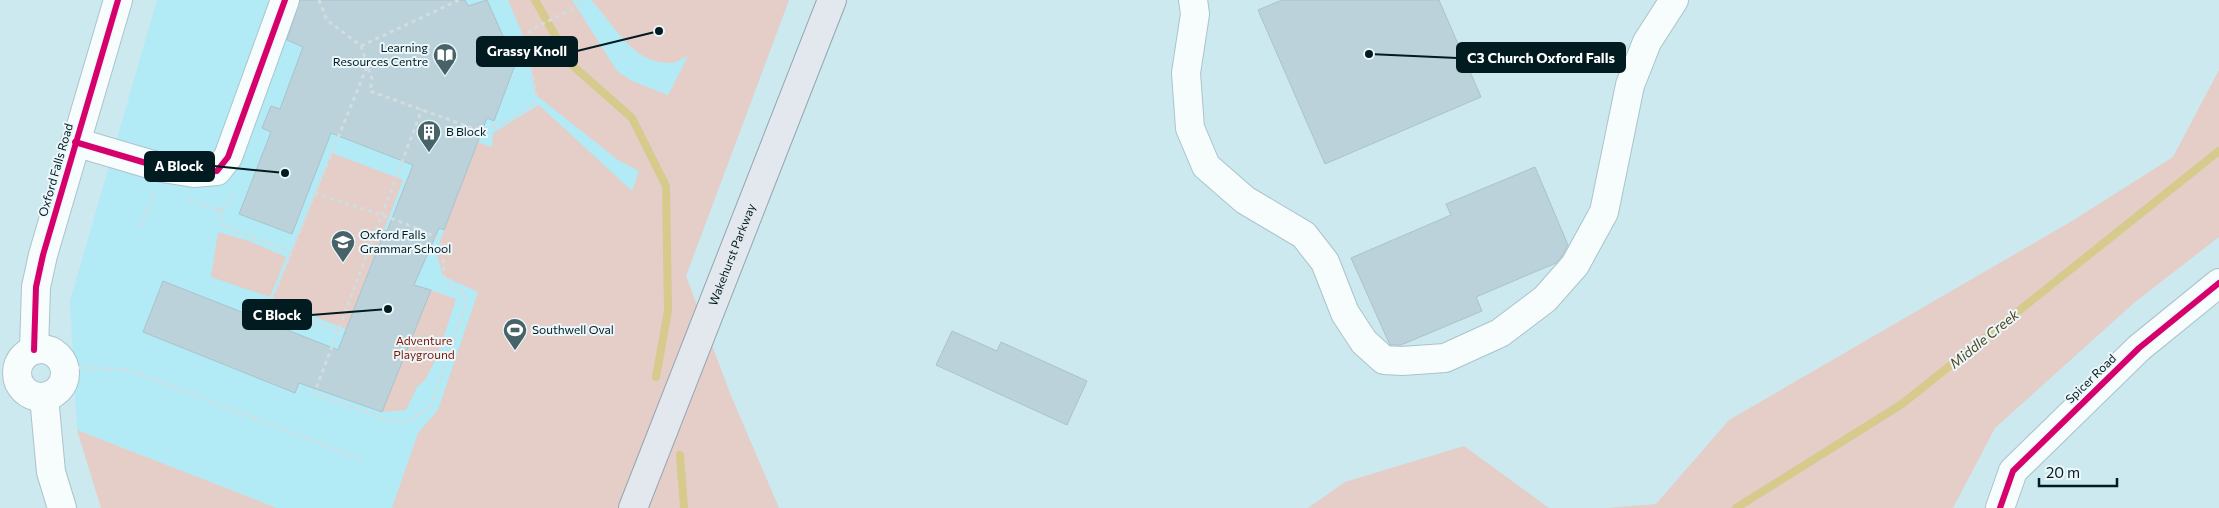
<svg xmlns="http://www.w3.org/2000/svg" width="2219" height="508" viewBox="0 0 2219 508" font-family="Commissioner,sans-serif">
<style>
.built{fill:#b2eaf5}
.green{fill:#e5cdc8}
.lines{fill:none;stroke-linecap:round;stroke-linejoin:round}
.stream{stroke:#d6ca8c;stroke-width:8}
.building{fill:#bbd2da;stroke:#abc2cb}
.minor-casing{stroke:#abc4c9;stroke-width:30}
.major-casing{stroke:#94a5b0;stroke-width:30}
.path{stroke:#d3dcde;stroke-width:3;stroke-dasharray:4 4;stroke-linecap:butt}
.minor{stroke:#f7fcfd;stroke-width:28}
.major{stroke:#e2e8ed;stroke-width:28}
.cycleway-casing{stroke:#ebf7fa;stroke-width:9}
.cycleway{stroke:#d6006c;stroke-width:6}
.labels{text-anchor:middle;stroke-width:4;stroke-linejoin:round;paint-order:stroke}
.poi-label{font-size:12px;fill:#011b20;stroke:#ebf7fa;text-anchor:start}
.street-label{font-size:12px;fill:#011b20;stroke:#ebf7fa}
.park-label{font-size:12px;fill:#831501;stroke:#ebf7fa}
.water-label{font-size:14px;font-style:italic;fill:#52461f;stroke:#ebf7fa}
.leader{fill:none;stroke:#011b20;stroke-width:2}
.callout-dot{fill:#011b20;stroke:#ebf7fa;stroke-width:2}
.callout{fill:#011b20;stroke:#011b20;stroke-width:2}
.callout-label{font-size:14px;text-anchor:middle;font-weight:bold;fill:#fff}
</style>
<rect width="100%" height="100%" fill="#cce9ef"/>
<!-- built -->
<path class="built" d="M157 0H789L686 276 514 508H277L77 430 70 301Z"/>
<!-- green -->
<g class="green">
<path d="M508 0H572L617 71 632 81 668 95 688 56C683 58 676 63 670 63 632 64 614 24 591 0H789L686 276 730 393 779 508H392L418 433 438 410 478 292 443 276 436 252 478 142 492 147 493 133 539 105 632 191 639 171 618 160 536 95 527 45Z"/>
<path d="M2219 70V237L2135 302 1995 428 1953 508H1606L1656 504 1729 420 2072 221 2173 157Z"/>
<path d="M332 153 403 180 346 329 272 300Z"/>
<path d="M218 232 249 241 286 257 270 297 211 277Z"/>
<path d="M431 290 456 299 437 357 425 380 417 387 406 410 382 412Z"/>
<path d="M77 430 277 508H101Z"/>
<path d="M1464 446 1549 508H1308L1345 482Z"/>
</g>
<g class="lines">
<!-- stream -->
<g class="stream">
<path d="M535 0 572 65 632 118 666 186 668 311 656 377"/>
<path d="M680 455 684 508"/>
<path d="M1736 508 1902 404 2219 151"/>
</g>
</g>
<!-- building -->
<g class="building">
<path d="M300 0H465L468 6 487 0 503 36 523 44 494 121 487 118 444 230 439 228 414 285 431 290 382 412 299 383 295 393 143 332 163 281 338 350 385 230 387 231 413 165 331 133 292 234 239 214 271 132 262 128 271 106 280 109 303 47 287 40Z"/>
<path d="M1282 0H1439L1481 97 1325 164 1258 10Z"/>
<path d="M1535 167 1568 245 1562 256 1556 263 1476 297 1482 311 1401 345H1390L1351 258 1451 215 1446 204Z"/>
<path d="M952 331 997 351 1001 342 1087 381 1067 425 936 365Z"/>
</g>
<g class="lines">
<!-- minor casing -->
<g class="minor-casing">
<g id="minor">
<path d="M1193 0 1195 14 1186 73 1190 128 1206 166 1245 200 1304 235 1325 262 1345 313 1364 342 1384 360 1402 361 1445 358 1500 333 1545 299 1575 265 1604 212 1630 85 1647 42 1674 0"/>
<path d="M75 142 163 168 194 173 217 171 228 157 285 0"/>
<circle cx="41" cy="373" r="24"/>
<path d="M34 350 36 287 43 255 118 0"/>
<path d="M44 397 51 472 62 508"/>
<path d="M2000 508 2013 471 2139 348 2219 283"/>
</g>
</g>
<!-- major casing -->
<g class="major-casing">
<g id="major">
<path id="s1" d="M633 508 832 0"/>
</g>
</g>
<!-- path -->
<g class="path">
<path d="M319 0 327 20 361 46 372 79 370 91 472 128 487 129 514 118 533 105 536 95 527 45 530 30 581 5 580 0"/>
<path d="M361 46 459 0"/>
<path d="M315 193C336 201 431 228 440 242 441 245 442 250 442 253 448 279 435 277 463 293L466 304 431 406 414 418 405 422 389 420 314 394 422 109"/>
<path d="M189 201 221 210 229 203 233 194"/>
<path d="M218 209 224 226 291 252"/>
<path d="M141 226 154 193"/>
<path d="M338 331 269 307 368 64"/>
<path d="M69 367 129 370 363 460"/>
</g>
<!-- minor -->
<use href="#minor" class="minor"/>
<!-- major -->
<use href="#major" class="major"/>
<!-- cycleway casing -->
<g class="cycleway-casing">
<g id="cycleway">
<path d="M75 142 163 168 194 173 217 171 228 157 285 0"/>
<path d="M34 350 36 287 43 255 118 0"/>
<path d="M2000 508 2013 471 2139 348 2219 283"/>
</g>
</g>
<!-- cycleway -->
<use href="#cycleway" class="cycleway"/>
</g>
<!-- icons -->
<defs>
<g id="library-pin" transform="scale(1.25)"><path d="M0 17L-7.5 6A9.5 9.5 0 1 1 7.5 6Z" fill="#486368" stroke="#ebf7fa"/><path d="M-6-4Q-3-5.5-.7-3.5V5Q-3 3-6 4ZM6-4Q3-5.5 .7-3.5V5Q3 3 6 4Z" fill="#fff"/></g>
<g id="building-pin" transform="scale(1.25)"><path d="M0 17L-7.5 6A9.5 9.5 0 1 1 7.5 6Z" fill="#486368" stroke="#ebf7fa"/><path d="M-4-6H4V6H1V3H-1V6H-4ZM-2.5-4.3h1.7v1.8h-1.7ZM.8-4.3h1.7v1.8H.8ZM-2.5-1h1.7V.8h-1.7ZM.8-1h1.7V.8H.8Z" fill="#fff"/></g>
<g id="school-pin" transform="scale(1.25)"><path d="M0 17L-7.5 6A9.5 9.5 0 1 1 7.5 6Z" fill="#486368" stroke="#ebf7fa"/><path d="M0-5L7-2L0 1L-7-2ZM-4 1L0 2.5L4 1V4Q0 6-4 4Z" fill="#fff"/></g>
<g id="stadium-pin" transform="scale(1.25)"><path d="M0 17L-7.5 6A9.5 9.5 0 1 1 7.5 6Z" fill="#486368" stroke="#ebf7fa"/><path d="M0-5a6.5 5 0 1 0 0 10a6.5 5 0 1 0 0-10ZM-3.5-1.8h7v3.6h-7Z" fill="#fff"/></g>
</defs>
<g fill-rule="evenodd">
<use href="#library-pin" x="445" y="55"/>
<use href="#building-pin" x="429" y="132"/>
<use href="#school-pin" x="343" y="242"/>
<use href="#stadium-pin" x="515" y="330"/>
</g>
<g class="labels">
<!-- poi labels -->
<g class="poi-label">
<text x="428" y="52" text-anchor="end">Learning<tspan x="428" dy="14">Resources Centre</tspan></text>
<text x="446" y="136">B Block</text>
<text x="360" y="239">Oxford Falls<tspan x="360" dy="14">Grammar School</tspan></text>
<text x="532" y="334">Southwell Oval</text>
</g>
<!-- street labels -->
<g class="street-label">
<text transform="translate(56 170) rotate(-74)" y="4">Oxford Falls Road</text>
<text dy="4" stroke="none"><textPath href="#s1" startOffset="272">Wakehurst Parkway</textPath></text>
<text transform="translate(2091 379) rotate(-44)" y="4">Spicer Road</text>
</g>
<!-- park labels -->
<g class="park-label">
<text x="424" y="345">Adventure<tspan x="424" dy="14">Playground</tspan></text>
</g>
<!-- water labels -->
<g class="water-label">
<text transform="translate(1984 339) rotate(-39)" y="5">Middle Creek</text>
</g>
</g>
<!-- callouts -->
<path class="leader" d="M659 31L577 51M1369 54L1457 58M285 173L214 166M388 309L311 315"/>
<g class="callout-dot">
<circle cx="659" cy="31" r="5"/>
<circle cx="1369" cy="54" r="5"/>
<circle cx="285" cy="173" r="5"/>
<circle cx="388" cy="309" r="5"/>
</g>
<g class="callout">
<rect x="477" y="37" width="100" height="29" rx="5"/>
<rect x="1457" y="43" width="168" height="29" rx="5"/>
<rect x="145" y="152" width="69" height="29" rx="5"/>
<rect x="243" y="300" width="68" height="29" rx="5"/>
</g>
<g class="callout-label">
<text x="527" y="56">Grassy Knoll</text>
<text x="1541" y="63">C3 Church Oxford Falls</text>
<text x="179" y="171">A Block</text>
<text x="277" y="320">C Block</text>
</g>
<!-- scale -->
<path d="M2039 478v8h78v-8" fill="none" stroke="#011b20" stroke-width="2.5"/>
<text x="2046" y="478" font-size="15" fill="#011b20" stroke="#ebf7fa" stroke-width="4" paint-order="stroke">20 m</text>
</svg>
